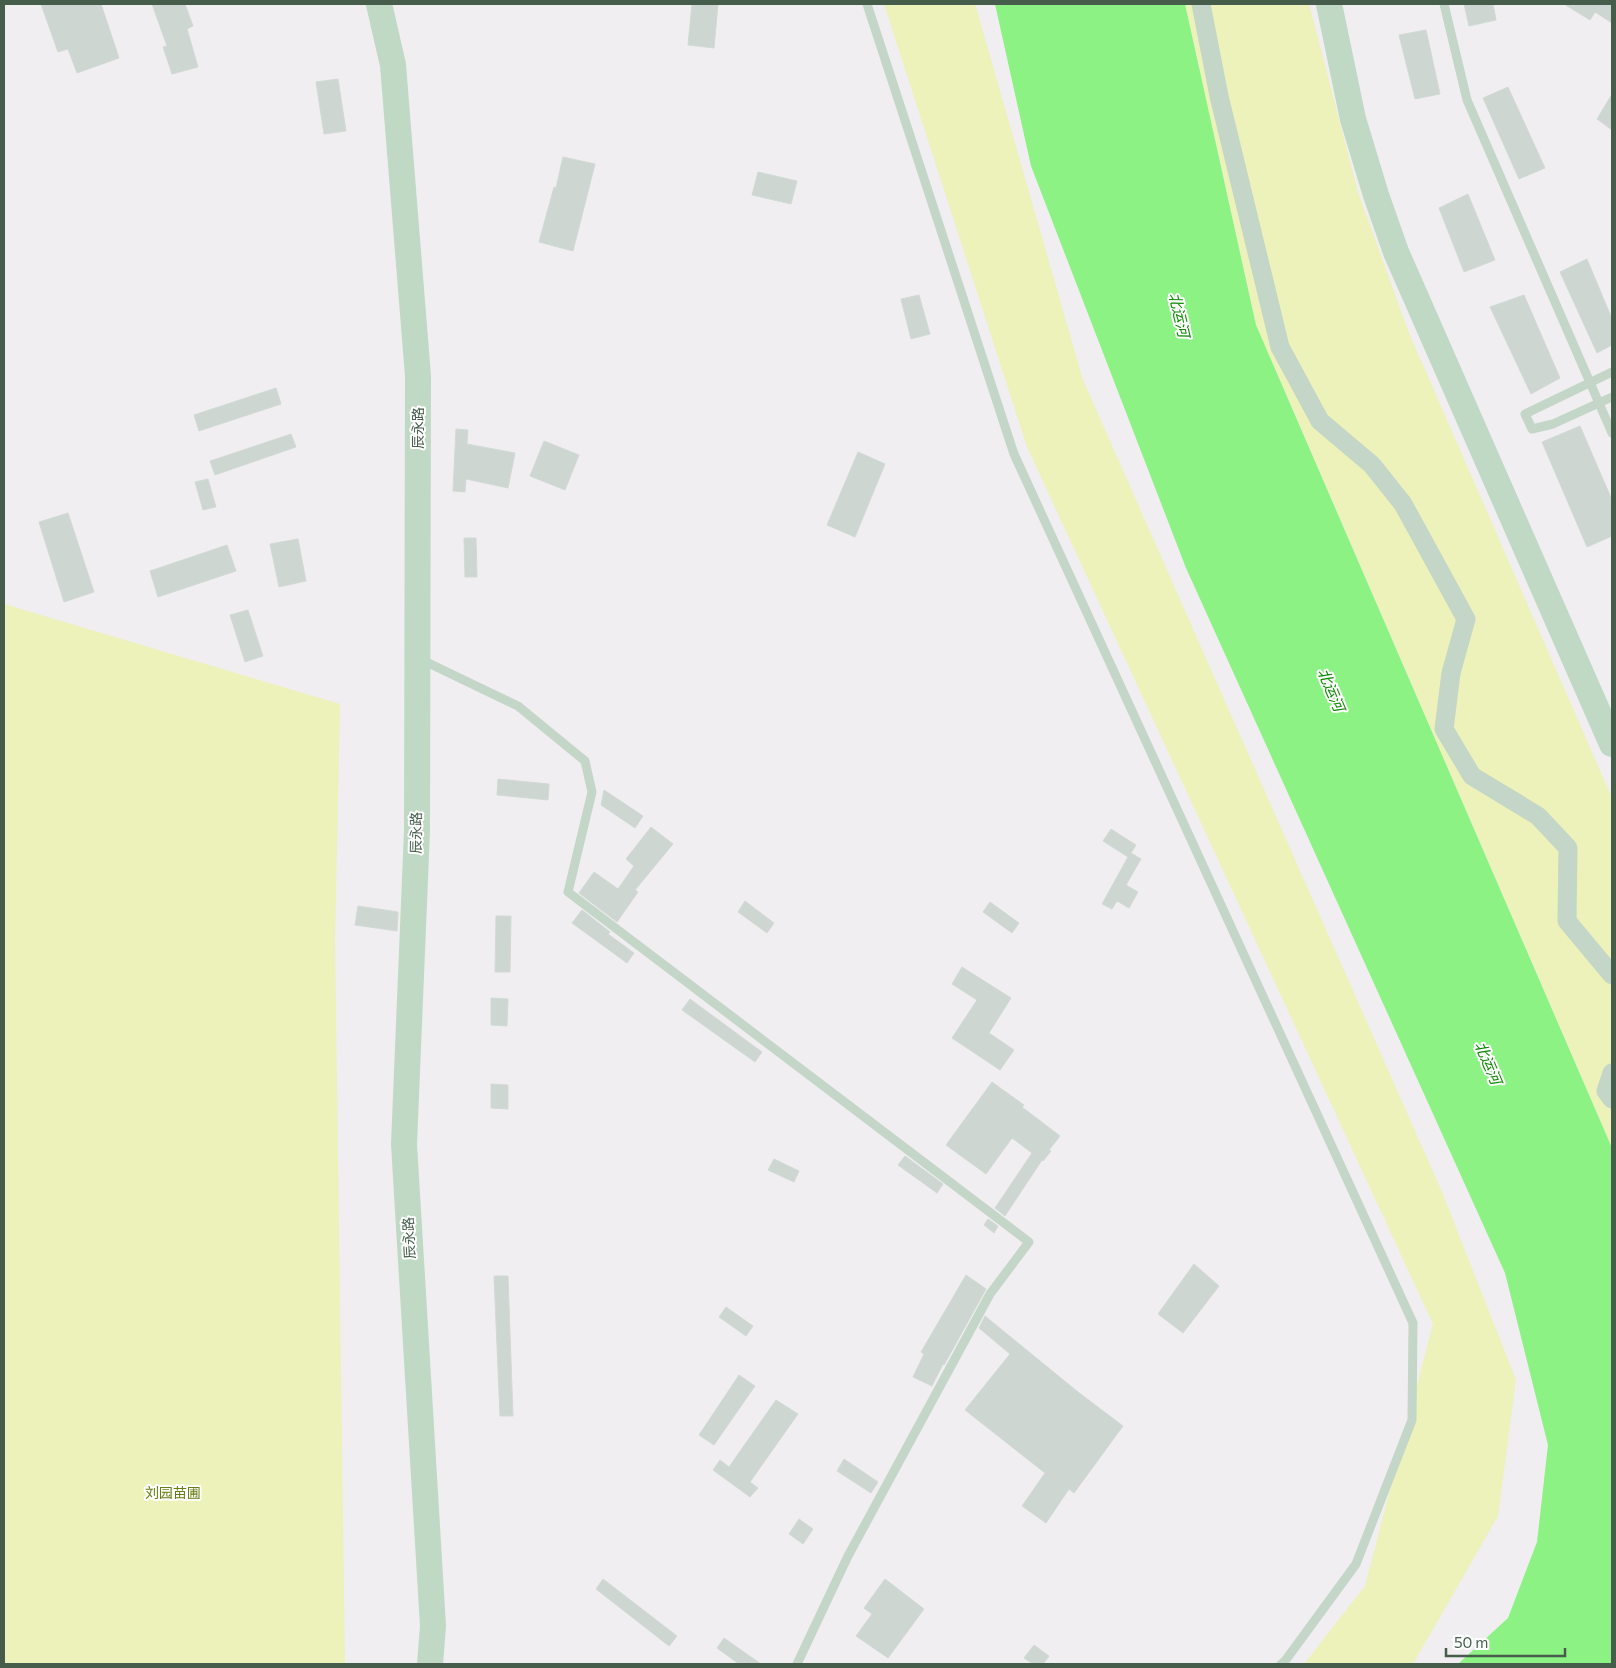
<svg xmlns="http://www.w3.org/2000/svg" width="1616" height="1668" viewBox="0 0 1616 1668" font-family="Commissioner,'Noto Sans SC',sans-serif">
<style>
.green{fill:#ecf2b9}
.water{fill:#8bf283}
.building{fill:#cdd6d0;stroke:#d2dad5}
.lines{fill:none;stroke-linecap:round;stroke-linejoin:round}
.lane{stroke:#c4d6c7;stroke-width:9}
.street{stroke:#c4d6c7;stroke-width:19}
.secondary{stroke:#bfd9c5;stroke-width:26}
.labels{text-anchor:middle;stroke-width:4;stroke-linejoin:round;paint-order:stroke}
.street-label{font-size:14px;fill:#455d4a;stroke:#fff}
.park-label{font-size:14px;fill:#667d11;stroke:#fff}
.water-label{font-size:15px;font-style:italic;fill:#108a06;stroke:#fff}
</style>
<rect width="100%" height="100%" fill="#f0eef1"/>
<!-- green -->
<g class="green">
<path d="M884 4H975L1083 380 1442 1192 1516 1380 1498 1516 1413 1664H1304L1365 1586 1433 1324 1027 447Z"/>
<path d="M1185 4H1309L1358 192 1409 333 1612 798V1148L1256 325Z"/>
<path d="M4 604 340 704 335 941 345 1664H4Z"/>
</g>
<!-- water -->
<path class="water" d="M995 4H1185L1256 325 1612 1148V1664H1458L1508 1618 1537 1542 1548 1445 1505 1273 1186 568 1031 166Z"/>
<!-- building -->
<g class="building">
<path d="M41 4H101L119 58 77 73 68 49 58 52Z"/>
<path d="M152 4H185L193 26 187 29 198 67 172 74 163 47 167 46Z"/>
<path d="M692 4H718L714 48 688 45Z"/>
<path d="M1464 4H1493L1496 20 1469 26Z"/>
<path d="M1564 4H1612V23L1595 12 1590 20Z"/>
<path d="M1426 30 1440 94 1415 99 1399 35Z"/>
<path d="M338 79 346 131 324 134 316 82Z"/>
<path d="M1508 87 1545 168 1519 179 1483 98Z"/>
<path d="M1612 94V130L1597 119Z"/>
<path d="M563 157 595 164 573 251 539 242 554 187 556 188Z"/>
<path d="M758 172 797 181 791 204 752 195Z"/>
<path d="M1468 194 1495 260 1464 272 1439 208Z"/>
<path d="M1587 259 1612 319V345L1597 353 1560 272Z"/>
<path d="M919 295 930 334 911 339 901 299Z"/>
<path d="M1524 295 1560 378 1531 394 1490 307Z"/>
<path d="M276 388 281 404 199 431 194 415Z"/>
<path d="M1580 426 1612 500V536L1587 547 1542 442Z"/>
<path d="M456 429 468 430 467 444 515 453 508 488 466 479 465 492 453 491Z"/>
<path d="M291 434 296 447 215 475 210 461Z"/>
<path d="M544 441 579 455 565 490 530 476Z"/>
<path d="M858 452 885 464 855 537 827 525Z"/>
<path d="M208 479 216 507 203 510 195 482Z"/>
<path d="M68 513 94 592 64 602 39 522Z"/>
<path d="M464 538H476L477 577H465Z"/>
<path d="M298 539 306 581 279 587 270 544Z"/>
<path d="M227 545 236 571 158 597 150 571Z"/>
<path d="M248 610 263 656 245 662 230 615Z"/>
<path d="M498 779 549 784 548 800 497 795Z"/>
<path d="M604 790 643 816 635 828 601 805Z"/>
<path d="M651 827 673 844 635 890 638 892 617 922 579 893 594 872 618 889 634 866 626 859Z"/>
<path d="M1111 829 1136 845 1131 853 1141 859 1126 885 1138 892 1129 908 1117 901 1112 909 1102 904 1128 857 1103 841Z"/>
<path d="M745 901 774 923 767 933 738 912Z"/>
<path d="M990 902 1019 923 1012 933 983 912Z"/>
<path d="M358 906 398 912 397 931 355 925Z"/>
<path d="M582 910 610 932 608 934 634 953 627 963 572 923Z"/>
<path d="M496 916H511L510 972H495Z"/>
<path d="M962 967 1011 998 989 1033 1014 1050 1000 1070 952 1038 977 1000 952 984Z"/>
<path d="M491 998 508 999 507 1026 491 1025Z"/>
<path d="M690 999 762 1052 755 1062 682 1010Z"/>
<path d="M992 1082 1024 1105 1022 1107 1060 1136 1049 1150 1051 1151 1043 1161 1042 1160 1005 1216 995 1208 1032 1153 1012 1138 986 1174 946 1145Z"/>
<path d="M491 1084 508 1085V1109L491 1108Z"/>
<path d="M905 1156 943 1184 937 1193 898 1165Z"/>
<path d="M774 1159 799 1171 794 1182 768 1170Z"/>
<path d="M988 1219 998 1226 994 1233 984 1225Z"/>
<path d="M1194 1264 1219 1286 1183 1333 1158 1314Z"/>
<path d="M966 1275 986 1289 944 1365 943 1364 932 1386 913 1377 924 1354 921 1352Z"/>
<path d="M494 1276H508L513 1416H500Z"/>
<path d="M726 1307 753 1326 746 1336 719 1317Z"/>
<path d="M985 1316 1078 1392 1123 1426 1074 1493 1069 1489 1046 1523 1022 1506 1045 1473 965 1410 1010 1354 979 1328Z"/>
<path d="M739 1375 755 1386 714 1445 699 1435Z"/>
<path d="M776 1400 798 1414 750 1482 758 1488 750 1497 713 1470 720 1460 729 1467Z"/>
<path d="M844 1459 878 1482 871 1493 837 1471Z"/>
<path d="M799 1519 813 1529 803 1544 789 1534Z"/>
<path d="M603 1579 677 1636 669 1646 596 1589Z"/>
<path d="M885 1579 924 1609 888 1658 856 1636 872 1614 864 1608Z"/>
<path d="M724 1638 761 1664H739L717 1648Z"/>
<path d="M1034 1645 1049 1656 1043 1664H1033L1024 1658Z"/>
</g>
<g class="lines">
<!-- lane -->
<g class="lane">
<path d="M867 4 1014 454 1413 1323 1412 1420 1356 1564 1285 1661 1281 1664"/>
<path d="M1444 4 1467 100 1612 433"/>
<path d="M1612 372 1525 414 1532 429 1553 424 1612 397"/>
<path d="M420 659 518 706 585 761 592 792 568 892 1029 1242 990 1294 848 1556 797 1664"/>
</g>
<!-- street -->
<g class="street">
<path d="M1201 4 1219 96 1280 347 1320 421 1372 465 1403 504 1466 619 1451 673 1444 729 1472 776 1538 816 1568 848 1567 921 1612 975"/>
<path d="M1612 1073 1606 1091 1612 1099"/>
</g>
<!-- secondary -->
<g class="secondary">
<path d="M379 4 393 65 418 376 417 831 404 1144 433 1626 430 1664"/>
<path d="M1329 4 1353 119 1376 195 1396 252 1612 744"/>
</g>
</g>
<g class="labels">
<!-- street labels -->
<g class="street-label">
<text transform="translate(418 428) rotate(-90)" y="5">辰永路</text>
<text transform="translate(416 833) rotate(-89)" y="5">辰永路</text>
<text transform="translate(409 1238) rotate(-93)" y="5">辰永路</text>
</g>
<!-- park labels -->
<g class="park-label">
<text x="173" y="1498">刘园苗圃</text>
</g>
<!-- water labels -->
<g class="water-label">
<text transform="translate(1179 315) rotate(77)" y="5">北运河</text>
<text transform="translate(1331 690) rotate(67)" y="5">北运河</text>
<text transform="translate(1488 1063) rotate(67)" y="5">北运河</text>
</g>
</g>
<!-- border -->
<rect width="1616" height="1668" fill="none" stroke="#455d4a" stroke-width="10"/>
<!-- scale -->
<path d="M1446 1648v8h119v-8" fill="none" stroke="#455d4a" stroke-width="2.5"/>
<text x="1454" y="1648" font-size="15" fill="#455d4a" stroke="#ffffff" stroke-width="4" paint-order="stroke">50 m</text>
</svg>
